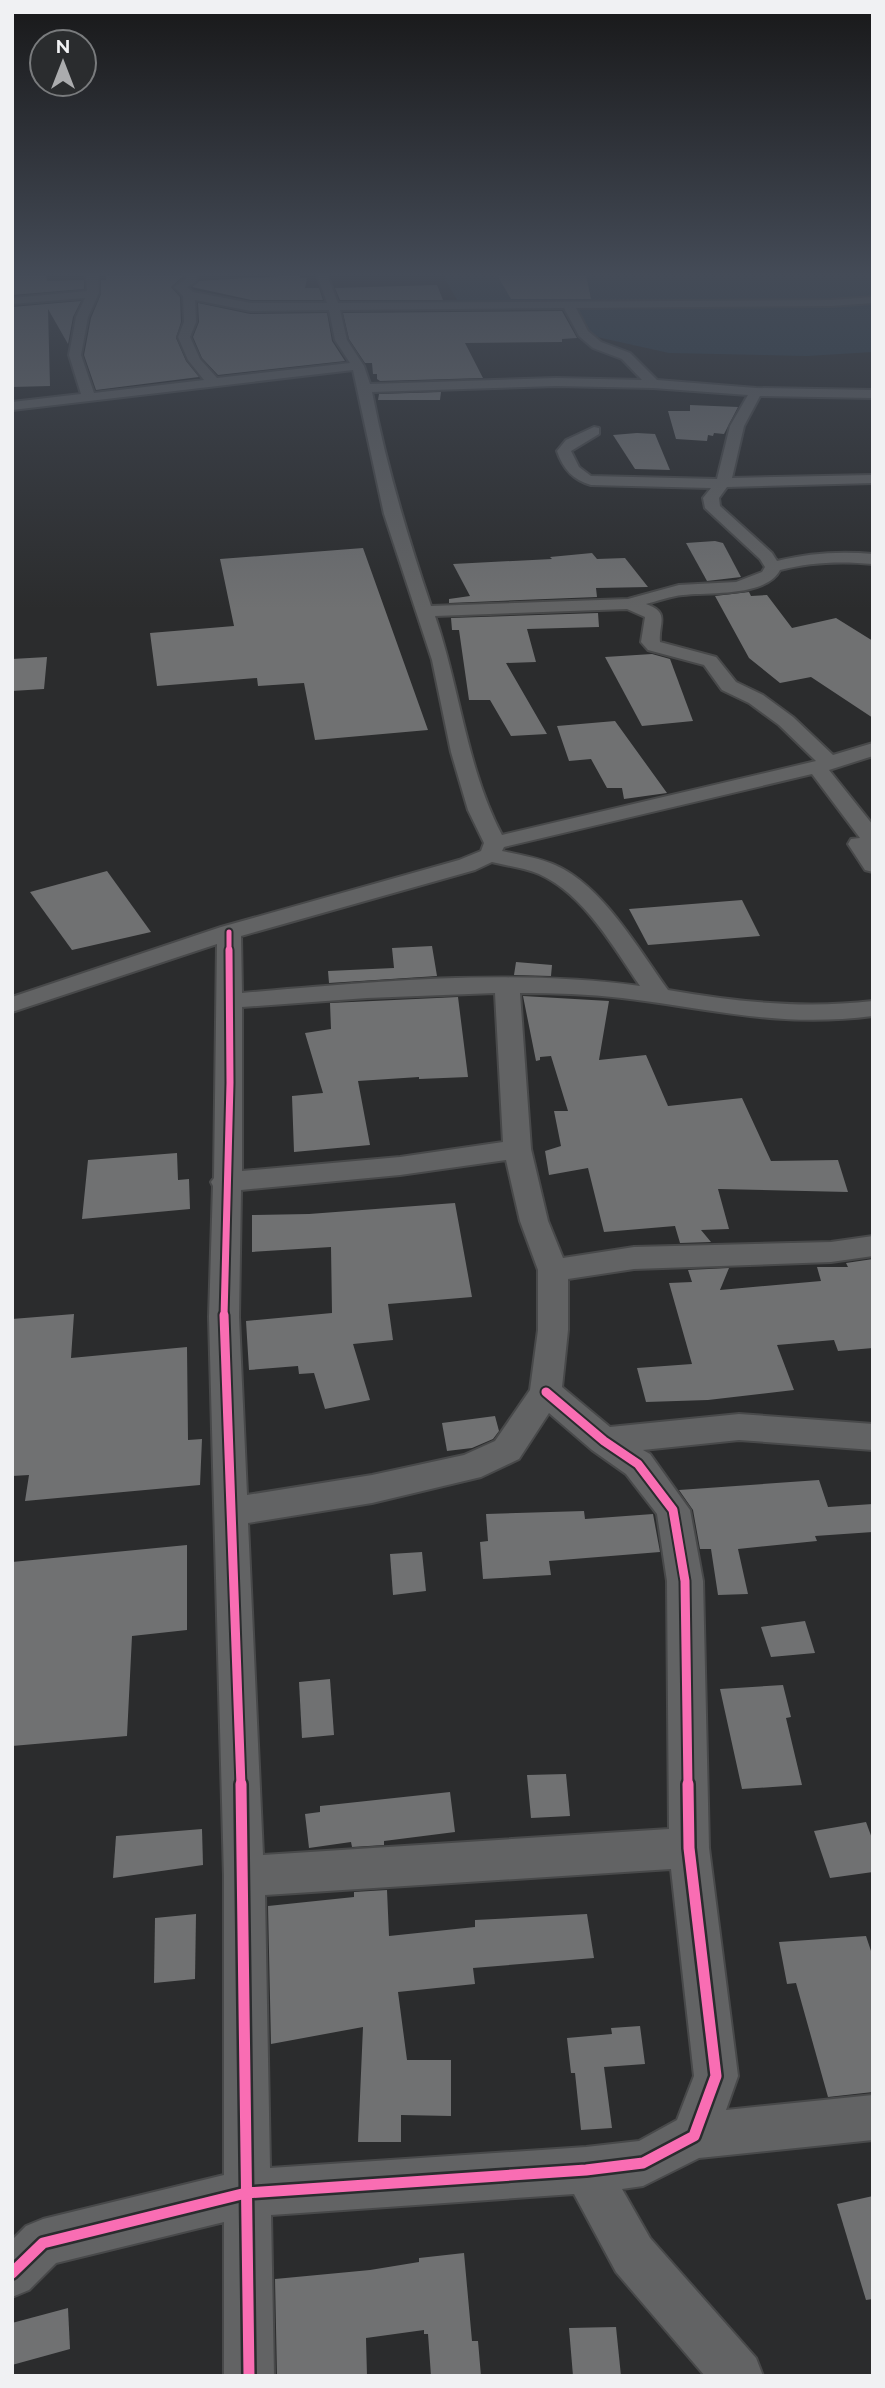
<svg xmlns="http://www.w3.org/2000/svg" width="885" height="2388" viewBox="0 0 885 2388" font-family="Raleway,sans-serif">
<style>
.green{fill:#2e3e4a}
.building{fill:#707172}
.lines{fill:none;stroke-linecap:round;stroke-linejoin:round}
.street-casing{stroke:#48494a;stroke-width:4}
.street{fill:#626364;fill-rule:evenodd}
.cycleway-far3-casing{stroke:#2a2c2e;stroke-width:9}
.cycleway-far2-casing{stroke:#2a2c2e;stroke-width:11}
.cycleway-far1-casing{stroke:#2a2c2e;stroke-width:13}
.cycleway-casing{stroke:#2a2c2e;stroke-width:16}
.cycleway-far3{stroke:#f96db3;stroke-width:5}
.cycleway-far2{stroke:#f96db3;stroke-width:7}
.cycleway-far1{stroke:#f96db3;stroke-width:9}
.cycleway{stroke:#f96db3;stroke-width:11}
</style>
<rect width="100%" height="100%" fill="#2b2c2d"/>
<!-- green -->
<path class="green" d="M443 275H873V352L807 356 669 353 588 335 557 301 457 300Z"/>
<!-- building -->
<g class="building">
<path d="M12 275H46L47 281 84 280V289L12 295Z"/>
<path d="M106 275H184L171 287 180 297 181 322 176 338 186 361 199 377 96 390 84 355 91 318 101 294V280H106Z"/>
<path d="M300 275V278H307L305 288H319L323 300H251L192 287 199 281Z"/>
<path d="M497 275H586L591 299H511Z"/>
<path d="M437 285 443 300H340L335 288Z"/>
<path d="M81 301 73 317 68 344 48 309 50 386 12 387V307Z"/>
<path d="M198 303 250 314 327 313 332 341 345 361 218 375 202 358 193 337 199 322Z"/>
<path d="M562 311 577 338 562 339V342L465 343 483 378 380 381 377 379V374H373L372 363H365L349 339 343 313Z"/>
<path d="M441 392 440 400H378L379 394Z"/>
<path d="M690 405 738 407 724 434 714 433 713 436 708 435 707 441 676 439 668 411H690Z"/>
<path d="M637 433 655 434 670 470 635 469 613 435Z"/>
<path d="M715 541 723 543 741 577 707 581 686 543Z"/>
<path d="M363 548 428 730 315 740 304 683 258 686 257 678 157 686 150 633 234 626 220 559Z"/>
<path d="M592 553 597 559 625 558 648 587 596 588 597 597 449 603V599L470 596 453 564 552 559 550 557Z"/>
<path d="M749 592 751 596 767 595 792 628 836 618 873 641V718L811 677 780 683 749 658 715 596Z"/>
<path d="M598 613 599 627 527 629 536 662 506 663 547 734 511 736 490 700H469L459 630H452L451 618Z"/>
<path d="M652 654 670 659 693 721 642 726 605 657Z"/>
<path d="M47 657 44 689 12 691V659Z"/>
<path d="M615 721 667 793 624 799 622 788H607L591 759 569 761 557 726Z"/>
<path d="M107 871 151 932 72 950 30 892Z"/>
<path d="M742 900 760 936 648 945 629 909Z"/>
<path d="M432 946 437 976 329 983 328 971 394 968 392 948Z"/>
<path d="M516 962 552 965 551 976 514 975Z"/>
<path d="M523 996 609 1001 599 1060 646 1055 668 1106 742 1098 771 1161 838 1160 848 1192 718 1189 729 1229 701 1230 711 1242 680 1243 675 1226 604 1232 588 1168 549 1175 545 1151 561 1146 554 1111H568L551 1056 540 1057V1060L536 1061Z"/>
<path d="M458 997 468 1077 419 1079V1077L358 1081 370 1145 294 1152 292 1096 323 1093 305 1033 331 1029 330 1003Z"/>
<path d="M177 1153 178 1180 189 1179 190 1209 82 1219 88 1160Z"/>
<path d="M455 1203 472 1297 388 1304 393 1340 353 1344 370 1400 325 1409 314 1373 299 1374 298 1366 249 1370 246 1321 332 1313 331 1247 252 1252V1215L309 1214Z"/>
<path d="M873 1259V1348L838 1351 834 1340 777 1345 794 1390 708 1400 646 1402 637 1368 692 1364 669 1283 692 1282 688 1270 729 1268 720 1290 821 1281 817 1267H848L846 1263Z"/>
<path d="M74 1314 71 1358 187 1347 188 1440 202 1439 200 1485 25 1501 29 1475 12 1476V1319Z"/>
<path d="M495 1416 499 1431 493 1439 472 1448 447 1451 442 1423Z"/>
<path d="M819 1480 828 1507 873 1504V1532L815 1536 817 1541 738 1549 748 1594 718 1595 711 1549H700L693 1510 679 1490Z"/>
<path d="M584 1511 585 1519 653 1514 660 1552 549 1561 551 1575 483 1579 480 1542 488 1541 486 1514Z"/>
<path d="M187 1545V1630L132 1636 127 1736 12 1746V1562Z"/>
<path d="M422 1552 426 1591 393 1595 390 1554Z"/>
<path d="M805 1621 815 1653 771 1657 761 1627Z"/>
<path d="M330 1679 334 1735 302 1738 299 1682Z"/>
<path d="M783 1685 791 1717 786 1718 802 1785 742 1789 720 1689Z"/>
<path d="M566 1774 570 1816 531 1818 527 1775Z"/>
<path d="M450 1792 455 1832 384 1841V1845L352 1847 351 1842 309 1848 305 1814 320 1812V1806Z"/>
<path d="M866 1822 873 1841V1872L830 1878 814 1831Z"/>
<path d="M202 1829 203 1865 113 1878 116 1836Z"/>
<path d="M387 1890 389 1936 475 1927V1920L587 1914 594 1958 473 1968 475 1984 398 1992 407 2060H451V2116L401 2115V2142H358L363 2027 271 2044 268 1906 354 1897V1892Z"/>
<path d="M196 1914 195 1979 154 1983 155 1918Z"/>
<path d="M866 1936 873 1957V2092L828 2097 796 1983 787 1984 779 1942Z"/>
<path d="M640 2026 645 2064 604 2067 612 2128 581 2130 575 2073H571L567 2038 612 2034 611 2028Z"/>
<path d="M873 2196V2299L866 2300 837 2204Z"/>
<path d="M464 2253 472 2341H478L481 2376H431L428 2334H424V2330L366 2338 367 2376H277L275 2279 370 2270 419 2262V2258Z"/>
<path d="M68 2308 70 2349 12 2365V2323Z"/>
<path d="M616 2327 621 2376H573L569 2328Z"/>
</g>
<g class="lines">
<!-- street casing -->
<g class="street-casing">
<path id="street" d="M86 275H98L99 293 88 317 81 355 94 393 204 380 188 360 178 337 184 322 183 296 174 287 186 279V275H197L196 282 187 287 193 292 251 303H327L317 275H327L338 303 831 300 873 297V303L831 306 576 308 588 331 601 342 630 353 657 380 756 388 873 390V398L760 396 744 426 732 478 873 475V483L727 487 719 498 720 506 772 553 777 561C809 553 840 551 873 554V564C841 561 811 562 780 570 766 597 709 592 683 595 671 596 658 601 646 604 671 613 658 623 660 642L716 657 736 682 763 695 793 717 833 755 873 743V756L829 770 873 825V872L865 870 848 844 851 839 860 838 812 774 504 847 502 851C520 855 539 858 555 865 602 885 639 950 668 990 737 1002 803 1009 873 1001V1016C780 1028 712 1009 622 998 588 994 554 993 520 993L531 1149 548 1221 563 1258 634 1247 831 1242 873 1236V1256L831 1262 634 1269 568 1279V1330L562 1387 610 1427 739 1414 873 1424V1450L739 1440 643 1450 650 1454 690 1510 703 1581 709 1848 738 2076 726 2110 873 2095V2140L699 2158 643 2186 622 2189 650 2238 756 2358 763 2376H705L616 2272 574 2194 271 2215 274 2376H224V2222L56 2263 29 2290 12 2297V2240L26 2226 43 2219 224 2175V1876L209 1317 213 1186 211 1182 214 1178 217 944 12 1012V997L221 927 459 860 481 851 484 843 468 810 451 752 432 660 384 514 353 370 12 410V402L81 394 69 355 76 317 85 298 12 304V298L87 291ZM195 300 251 311 329 310 335 340 350 363 217 378 200 359 190 337 196 322ZM564 308 579 336 593 348 622 359 642 380 556 378 370 384 364 366 347 340 340 310ZM556 386 653 388 748 395 730 426 717 479 591 476 579 467 571 451 599 434V428L594 427 566 440 557 451C563 469 573 480 591 485L711 488 703 498 705 508 760 559 765 567 762 572 736 582 679 585 628 599 431 606C407 535 386 465 372 392ZM627 609 645 617 641 642 648 650 704 665 722 690 749 703 779 725 816 761 502 835C466 767 460 688 435 616ZM492 862C508 866 525 868 539 874 584 894 614 948 640 986 509 968 373 982 242 993L241 936 475 870ZM495 993 503 1142 400 1157 242 1171V1007L367 998ZM506 1160 520 1221 538 1270V1330L530 1390 495 1441 464 1455 372 1475 247 1495 239 1317 241 1190 400 1175ZM549 1413 592 1450 626 1474 657 1514 667 1581 669 1829 263 1855 248 1523 372 1503 481 1477 519 1459ZM671 1869 694 2076 677 2120 639 2141 586 2147 270 2168 265 1895Z"/>
</g>
<!-- street -->
<use href="#street" class="street"/>
<!-- cycleway-far3 casing -->
<g class="cycleway-far3-casing">
<path id="cycleway-far3" d="M229 932V952"/>
</g>
<!-- cycleway-far2 casing -->
<g class="cycleway-far2-casing">
<path id="cycleway-far2" d="M224 1317 230 1083 229 950"/>
</g>
<!-- cycleway-far1 casing -->
<g class="cycleway-far1-casing">
<g id="cycleway-far1">
<path d="M224 1315 241 1786"/>
<path d="M546 1392 604 1441 638 1464 673 1510 685 1581 688 1786"/>
</g>
</g>
<!-- cycleway casing -->
<g class="cycleway-casing">
<g id="cycleway">
<path d="M241 1784 249 2376"/>
<path d="M12 2273 43 2243 246 2193 586 2170 643 2163 694 2136 716 2076 689 1848 688 1784"/>
</g>
</g>
<!-- cycleway-far3 -->
<use href="#cycleway-far3" class="cycleway-far3"/>
<!-- cycleway-far2 -->
<use href="#cycleway-far2" class="cycleway-far2"/>
<!-- cycleway-far1 -->
<use href="#cycleway-far1" class="cycleway-far1"/>
<!-- cycleway -->
<use href="#cycleway" class="cycleway"/>
</g>
<!-- sky -->
<linearGradient id="sky" x2="0" y2="1"><stop stop-color="#181819"/><stop offset="0.45" stop-color="#444b57"/><stop offset="1" stop-color="#444b57" stop-opacity="0"/></linearGradient>
<rect width="885" height="609" fill="url(#sky)"/>
<!-- border -->
<rect width="885" height="2388" fill="none" stroke="#f0f1f3" stroke-width="28"/>
<!-- north arrow -->
<g transform="translate(63 63)"><circle r="33" fill="#2a2c2e" stroke="#797b7d" stroke-width="2"/>
<path d="M0-5L12 26L0 18L-12 26Z" fill="#abacae"/>
<text y="-10" font-size="19" font-weight="bold" text-anchor="middle" fill="#f0f1f3">N</text>
</g>
</svg>
